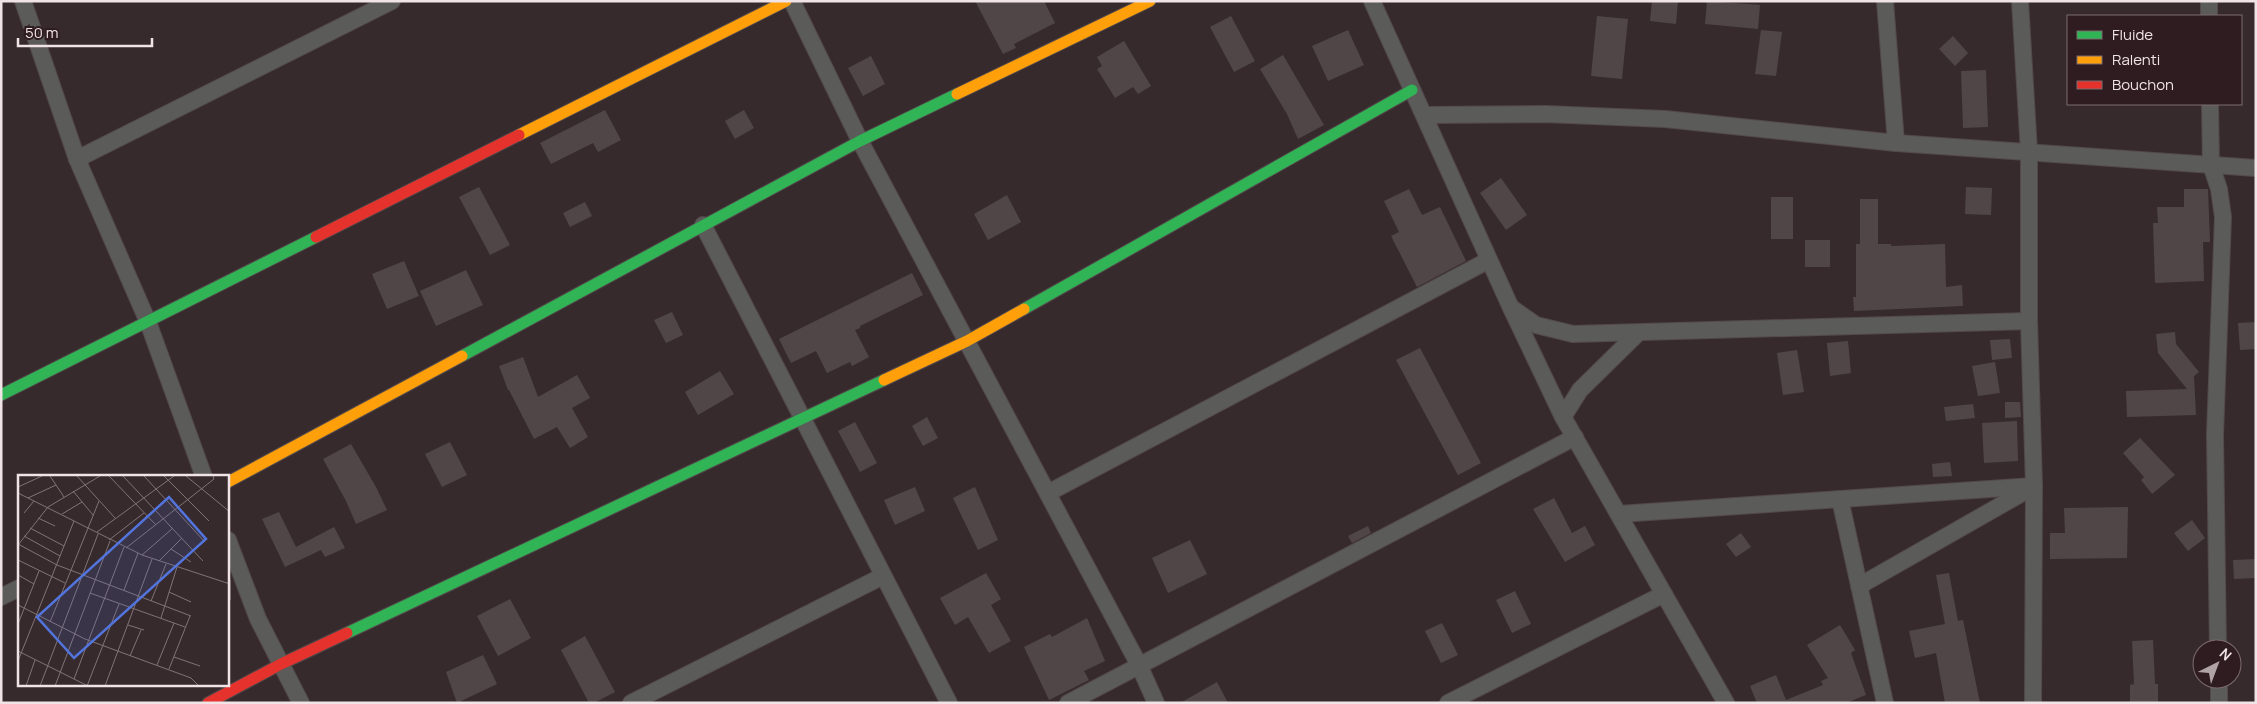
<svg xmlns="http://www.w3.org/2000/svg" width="2257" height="704" viewBox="0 0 2257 704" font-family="Manrope,sans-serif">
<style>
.building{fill:#504648}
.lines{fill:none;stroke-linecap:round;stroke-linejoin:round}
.street-casing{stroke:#53494b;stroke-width:18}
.fast-casing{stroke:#53494b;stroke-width:13}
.slow-casing{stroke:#53494b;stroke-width:13}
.jam-casing{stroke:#53494b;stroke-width:13}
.street{stroke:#5b5b5a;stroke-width:16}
.fast{stroke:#30b455;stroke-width:11}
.slow{stroke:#ff9f0a;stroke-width:11}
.jam{stroke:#e5322d;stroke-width:11}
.inset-road{fill:none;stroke:#817477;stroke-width:1}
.view{fill:#5274dc;fill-opacity:0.15;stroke:#5274dc;stroke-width:2.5}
.inset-edge{fill:none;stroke:#f1e4e6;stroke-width:2.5}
</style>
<rect width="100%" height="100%" fill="#362a2d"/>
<!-- building -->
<g class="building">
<path d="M975 1H1044L1055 23 1014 44 1016 48 1003 54Z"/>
<path d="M1652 1H1678L1676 24 1650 21Z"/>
<path d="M1707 1 1760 5 1758 29 1705 24Z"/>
<path d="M1231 16 1255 61 1234 72 1210 27Z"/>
<path d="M1597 16 1628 19 1622 79 1591 76Z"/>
<path d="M1348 30 1364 65 1328 81 1312 46Z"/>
<path d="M1761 30 1782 32 1776 76 1755 74Z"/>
<path d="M1953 36 1968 53 1955 66 1939 49Z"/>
<path d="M1124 41 1151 86 1138 94 1133 87 1115 98 1097 69 1102 66 1097 57Z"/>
<path d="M1283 55 1324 125 1298 139 1287 114 1260 69Z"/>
<path d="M871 56 885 84 863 96 848 68Z"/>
<path d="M1986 70 1988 127 1963 128 1961 71Z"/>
<path d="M605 110 621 140 598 152 593 143 551 164 540 143Z"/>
<path d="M744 110 754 128 735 139 725 121Z"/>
<path d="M1501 178 1527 215 1506 230 1480 193Z"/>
<path d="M479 187 510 245 490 255 459 197Z"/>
<path d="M1966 187 1992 188 1991 215 1965 214Z"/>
<path d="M1409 189 1422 215 1440 207 1466 261 1417 287 1391 236 1399 232 1384 201Z"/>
<path d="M2184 189H2208L2210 242H2203L2204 281 2155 283 2153 223H2158L2157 207H2184Z"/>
<path d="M1007 195 1021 222 988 240 974 214Z"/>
<rect x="1771" y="197" width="22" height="42"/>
<path d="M1860 199H1878V244H1891V246L1945 244 1946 287 1962 285 1963 306 1854 311 1853 297H1856V244H1860Z"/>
<path d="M585 202 592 216 570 227 563 213Z"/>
<rect x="1805" y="240" width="25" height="27"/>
<path d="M404 261 419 296 387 309 372 274Z"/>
<path d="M466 270 483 305 436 326 420 291Z"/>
<path d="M912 273 923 295 860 326V328L855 330 869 357 852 366 850 362 827 373 816 351 791 363 779 339Z"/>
<path d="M672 312 683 335 666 343 654 320Z"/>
<path d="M2256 322V349L2240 350 2238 323Z"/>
<path d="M2175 332 2176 344 2199 372 2194 376 2196 415 2127 417 2126 391 2187 389 2158 353 2156 334Z"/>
<path d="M2010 339 2012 358 1992 360 1990 340Z"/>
<path d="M1848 341 1851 373 1830 376 1827 343Z"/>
<path d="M1420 348 1481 463 1458 475 1396 360Z"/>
<path d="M1797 350 1804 392 1783 395 1777 353Z"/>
<path d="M523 357 538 397 577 375 590 398 572 408 588 437 570 448 557 427 534 439 509 390H508L499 366Z"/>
<path d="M1995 362 2000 393 1978 396 1972 366Z"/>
<path d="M720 371 734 394 698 415 685 392Z"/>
<path d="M2005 402H2020L2021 417 2005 418Z"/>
<path d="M1973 404 1975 418 1946 421 1944 407Z"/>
<path d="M927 417 938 438 923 446 912 426Z"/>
<path d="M2017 421 2018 461 1984 463 1982 423Z"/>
<path d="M855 422 877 463 860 472 838 431Z"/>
<path d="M2140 438 2175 475 2152 494 2141 480 2144 477 2123 453Z"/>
<path d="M450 442 467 475 442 487 425 454Z"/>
<path d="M351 444 376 487 387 510 356 524 346 501 323 459Z"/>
<path d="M1950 462 1952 476 1933 477 1932 464Z"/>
<path d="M915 487 925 511 895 525 884 500Z"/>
<path d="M975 487 998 540 978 550 953 498Z"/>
<path d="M1554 498 1572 533 1585 526 1595 545 1565 562 1533 509Z"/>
<path d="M2128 507 2127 558 2050 559V533H2065L2064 508Z"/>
<path d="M279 512 296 547 334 527 345 548 325 557 321 550 285 567 262 519Z"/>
<path d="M2192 520 2205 538 2188 551 2174 533Z"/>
<path d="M1368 526 1371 533 1352 543 1348 536Z"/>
<path d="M1741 533 1751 547 1736 557 1726 544Z"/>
<path d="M1190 540 1207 574 1168 593 1152 558Z"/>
<path d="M2256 559V578L2234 579 2233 560Z"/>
<path d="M986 573 1001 599 991 605 1011 641 989 653 968 617 955 625 940 598Z"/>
<path d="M1949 573 1958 621 1963 620 1980 703H1945L1936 653 1915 658 1909 631 1945 624 1936 575Z"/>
<path d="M1515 591 1531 624 1512 633 1496 600Z"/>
<path d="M510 599 531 638 498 656 477 616Z"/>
<path d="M1087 618 1105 661 1084 671 1089 680 1049 700 1024 647 1050 634 1052 637Z"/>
<path d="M1442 623 1458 655 1441 663 1425 631Z"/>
<path d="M1840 625 1855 650 1851 653 1866 695 1846 703H1757L1750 686 1776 675 1786 700 1823 685 1821 681 1828 678 1807 645Z"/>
<path d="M585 636 615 692 594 703H589L561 650Z"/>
<path d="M2153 640 2155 684H2158V703H2130V685L2134 684 2132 641Z"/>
<path d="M483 655 497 684 457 703 446 672Z"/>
<path d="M1217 682 1228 703H1180Z"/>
</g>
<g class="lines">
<!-- street casing -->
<g class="street-casing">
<g id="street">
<path d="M23 1 77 159 148 322 204 477"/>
<path d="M792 1 860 141 1139 665 1156 703"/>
<path d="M1372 1 1511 308 1563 417 1726 703"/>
<path d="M1885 1 1896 143"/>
<path d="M2020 1 2029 152V321L2034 486 2033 703"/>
<path d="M2209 1V16"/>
<path d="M2210 104 2211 165 2219 189 2223 217 2215 435 2218 649"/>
<path d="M1424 115 1545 114 1665 119 1896 143 2256 168"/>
<path d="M77 159 392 1"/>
<path d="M703 225 949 703"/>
<path d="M1513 309 1536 325 1573 334 2029 321"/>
<path d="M1563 417 1580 390 1638 333"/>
<path d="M1048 493 1489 260"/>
<path d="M1840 499 1885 703"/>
<path d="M1619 514 2034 486"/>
<path d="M228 540 258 619 301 703"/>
<path d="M1859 586 2031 488"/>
<path d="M1 597 19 588"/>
<path d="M2219 679V703"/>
<path d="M631 703 883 576"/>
<path d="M1068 703 1575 437"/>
<path d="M1448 703 1664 594"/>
</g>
</g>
<!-- fast casing -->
<g class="fast-casing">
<g id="fast">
<path d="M1024 309 1412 90"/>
<path d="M462 356 860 141 957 94"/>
<path d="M1 395 316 237"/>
<path d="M347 633 884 380"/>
</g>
</g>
<!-- slow casing -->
<g class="slow-casing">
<g id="slow">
<path d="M957 94 1150 1"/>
<path d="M519 135 786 1"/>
<path d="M884 380 967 341 1024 309"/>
<path d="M228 482 462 356"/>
</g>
</g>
<!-- jam casing -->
<g class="jam-casing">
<g id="jam">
<path d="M316 237 519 135"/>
<path d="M208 703 281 664 347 633"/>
</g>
</g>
<!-- street -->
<use href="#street" class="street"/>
<!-- fast -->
<use href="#fast" class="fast"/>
<!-- slow -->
<use href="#slow" class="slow"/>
<!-- jam -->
<use href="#jam" class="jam"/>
</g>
<!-- overview -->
<g transform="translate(18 475)">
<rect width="211" height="211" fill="#362a2d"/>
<path class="inset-road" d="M32 1 46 22M59 1 97 43M91 1 138 50M105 1 185 86M126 1 187 67M146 1 191 46M168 1 212 37M0 12 24 1M55 16 75 40M0 18 124 80 212 109M10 23 38 10M6 38 16 26M44 39 64 27M20 43 37 51M12 53 46 71M79 57 156 1M6 61 42 81M91 65 126 38M0 69 39 90 173 141M0 70 30 32 82 1M108 73 196 4 195 1M153 74 173 87M124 80 155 53M0 85 47 108M141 86 164 63M0 100 16 109M212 105V125M106 115 120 78M151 117 173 127M72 118 167 152M133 126 148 89M0 130 67 164 173 203 181 211M143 143 159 92M32 147 81 26M0 149 21 96M110 150 126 155M0 176 70 211M112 181 123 155M156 182 182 191M0 186 56 46M139 190 156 148M151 194 172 141M56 204 106 72M8 211 17 185M22 211 80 59M37 211 92 66M69 211 101 129M87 211 134 84"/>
<path class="view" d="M151 22 188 64 56 183 19 142Z"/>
<rect width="211" height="211" class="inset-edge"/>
</g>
<!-- border -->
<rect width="2257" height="704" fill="none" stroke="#f1e4e6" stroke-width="5"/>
<!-- legend -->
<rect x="2067" y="15" width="175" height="90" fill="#2f1c20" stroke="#7d6c6f"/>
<rect x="2077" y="31" width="25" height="8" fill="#30b455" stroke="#7d6c6f"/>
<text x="2112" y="40" font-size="15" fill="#f1e4e6">Fluide</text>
<rect x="2077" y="56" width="25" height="8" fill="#ff9f0a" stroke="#7d6c6f"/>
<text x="2112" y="65" font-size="15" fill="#f1e4e6">Ralenti</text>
<rect x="2077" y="81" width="25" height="8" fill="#e5322d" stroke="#7d6c6f"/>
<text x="2112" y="90" font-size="15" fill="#f1e4e6">Bouchon</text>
<!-- north arrow -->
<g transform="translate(2217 664) rotate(42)"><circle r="24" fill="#2f1c20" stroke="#7d6c6f"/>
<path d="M0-4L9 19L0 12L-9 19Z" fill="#b0a3a5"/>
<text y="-8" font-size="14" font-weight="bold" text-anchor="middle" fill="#f1e4e6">N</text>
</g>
<!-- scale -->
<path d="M18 38v8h134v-8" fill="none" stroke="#f1e4e6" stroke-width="2.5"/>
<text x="25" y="38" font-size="15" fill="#f1e4e6" stroke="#2f1c20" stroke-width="4" paint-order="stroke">50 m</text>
</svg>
